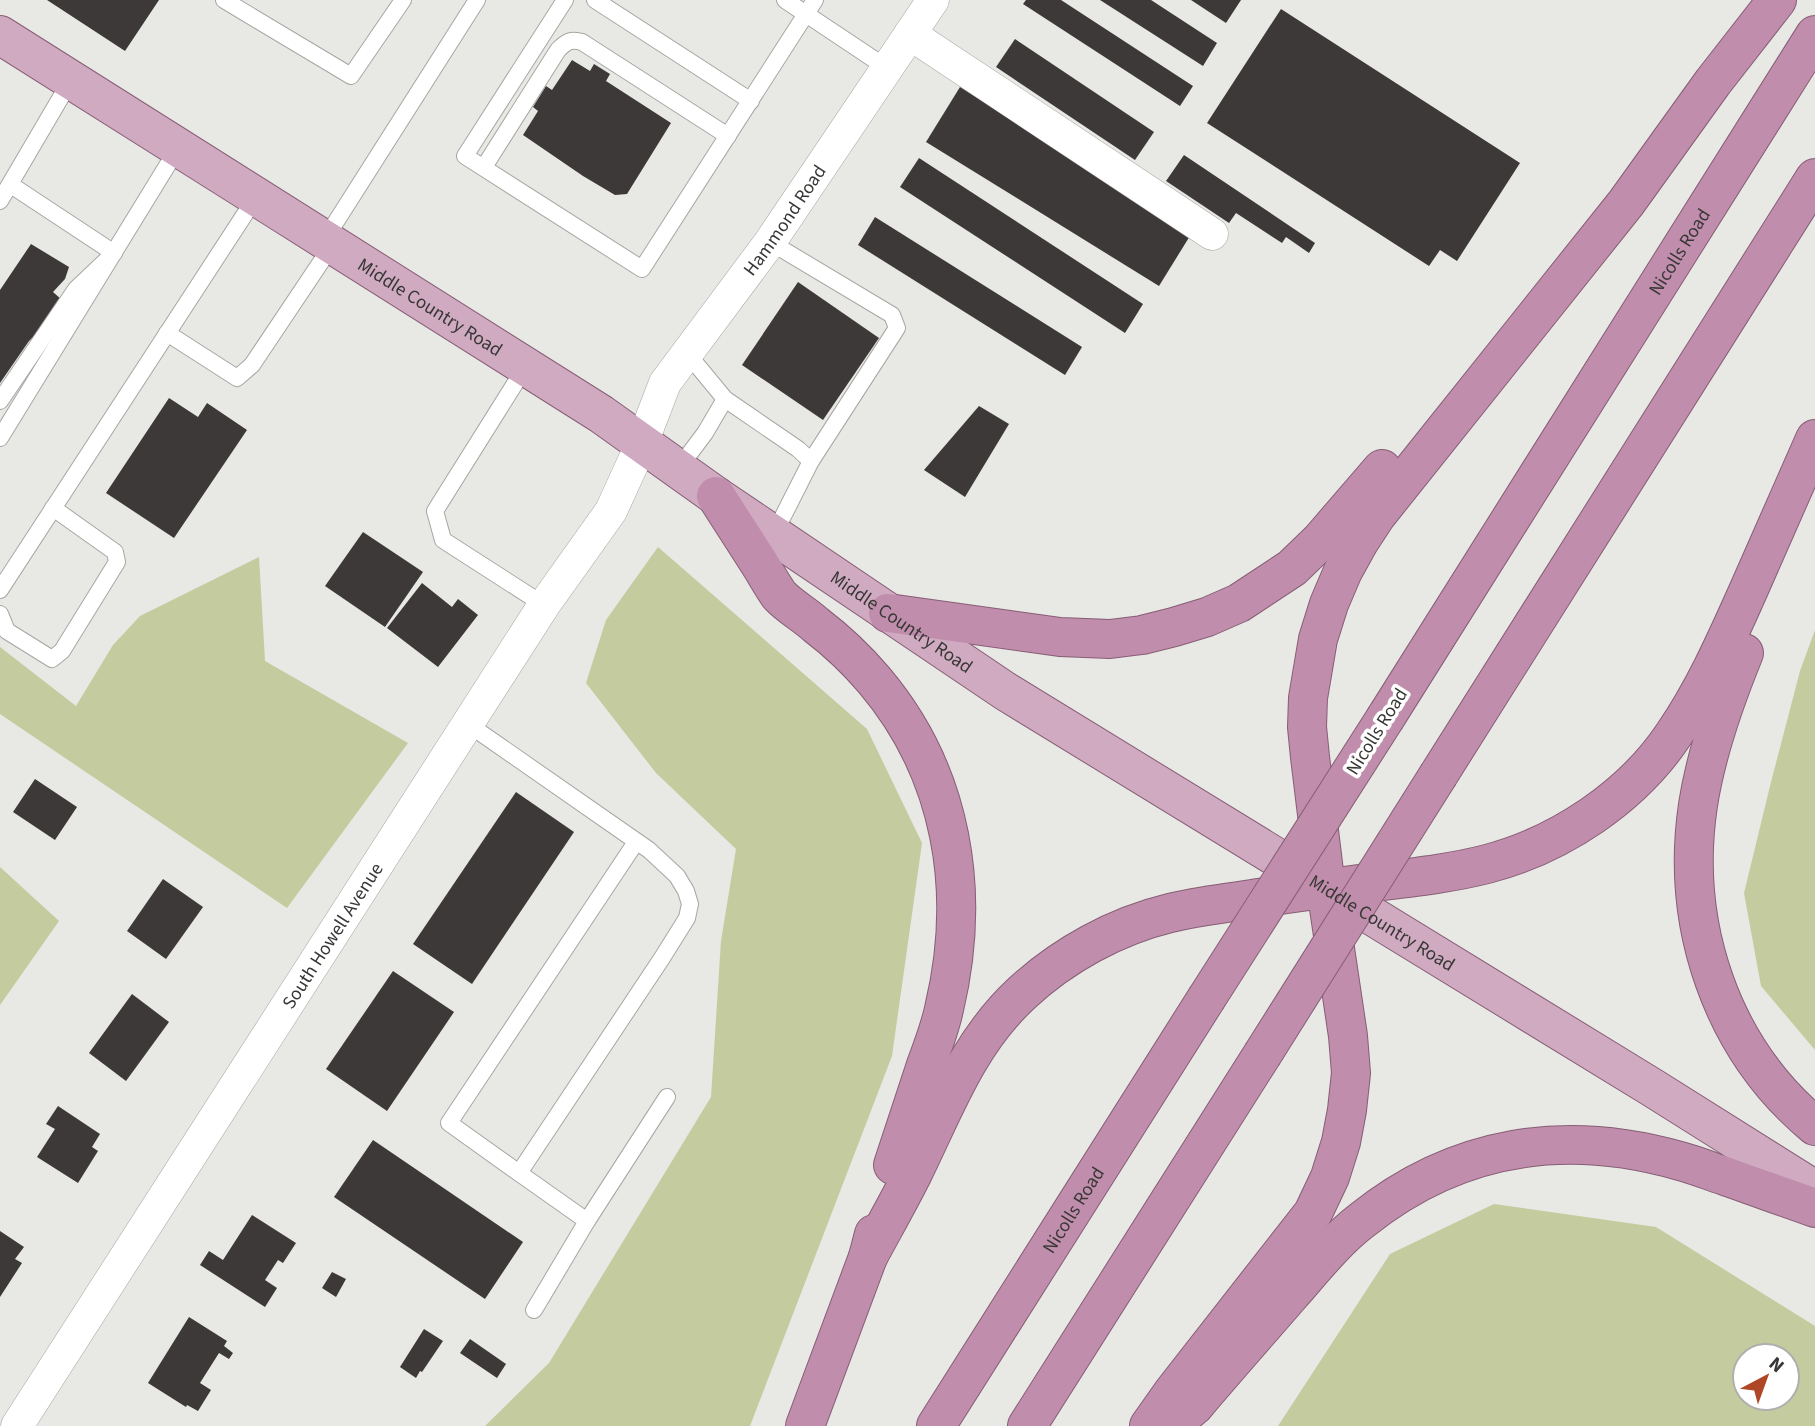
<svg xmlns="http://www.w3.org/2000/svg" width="1815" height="1426" viewBox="0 0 1815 1426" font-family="'Source Sans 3',sans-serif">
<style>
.green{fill:#c4cb9e;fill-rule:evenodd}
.building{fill:#3c3938}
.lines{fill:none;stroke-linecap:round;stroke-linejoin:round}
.service-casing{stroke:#a7a6a3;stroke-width:18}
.minor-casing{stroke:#a7a6a3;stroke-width:33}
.primary-casing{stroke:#865d75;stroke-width:40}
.trunk-casing{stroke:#865d75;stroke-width:40}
.service{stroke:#fff;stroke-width:16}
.minor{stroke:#fff;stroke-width:32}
.primary{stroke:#d0aac1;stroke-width:38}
.trunk{stroke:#c08eac;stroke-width:38}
.trunk-bridge-casing{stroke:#865d75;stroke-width:40;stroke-linecap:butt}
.trunk-bridge{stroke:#c08eac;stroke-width:38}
.labels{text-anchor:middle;stroke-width:7;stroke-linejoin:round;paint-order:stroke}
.street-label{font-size:19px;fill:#373735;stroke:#fff}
</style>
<rect width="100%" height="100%" fill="#e8e8e4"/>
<!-- green -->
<g class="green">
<path d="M658 547 867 729 922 843 892 1056 750 1426H485L549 1363 711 1097 721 941 736 849 656 773 586 683 606 620Z"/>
<path d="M259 557 265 661 408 743 287 908 0 714V647L76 706 113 645 140 616Z"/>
<path d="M1815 630V1050L1761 986 1744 893 1771 782 1800 671Z"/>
<path d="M0 867 59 921 0 1005Z"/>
<path d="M1494 1204 1656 1227 1815 1326V1426H1278L1390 1254ZM1745 1356H1787V1398H1745Z"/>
</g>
<!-- building -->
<g class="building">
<path d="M47 0H159L125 51Z"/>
<path d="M1026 0H1061L1193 86 1180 106 1023 4Z"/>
<path d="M1100 0H1151L1217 43 1203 66Z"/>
<path d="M1191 0H1241L1226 23Z"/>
<path d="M1281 9 1520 163 1457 261 1440 250 1429 266 1207 123Z"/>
<path d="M1015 39 1154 132 1135 160 996 67Z"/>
<path d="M572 60 590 71 594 64 610 74 606 81 671 123 627 194 615 195 583 176 523 135 538 111 533 107 546 86 552 90Z"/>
<path d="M960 87 1193 231 1159 286 926 142Z"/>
<path d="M1184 155 1315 243 1309 253 1286 237 1282 243 1236 213 1229 223 1166 181Z"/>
<path d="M919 158 1143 304 1125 333 900 187Z"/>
<path d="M875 217 1082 347 1065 375 858 245Z"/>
<path d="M31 244 69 267 65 279 53 292 62 300 35 335 29 341 0 383V290Z"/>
<path d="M798 282 879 338 823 420 742 365Z"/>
<path d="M169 398 198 417 207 403 247 430 174 538 106 493Z"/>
<path d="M979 406 1009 424 965 497 924 470Z"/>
<path d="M363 532 423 572 385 627 325 586Z"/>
<path d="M422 583 452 607 458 599 478 615 438 667 387 628Z"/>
<path d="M35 779 77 807 55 840 13 812Z"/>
<path d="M516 792 574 832 472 984 413 944Z"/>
<path d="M163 879 203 907 166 959 127 931Z"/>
<path d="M393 971 454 1012 387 1111 326 1069Z"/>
<path d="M132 994 169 1022 126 1081 89 1053Z"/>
<path d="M58 1106 100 1134 92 1147 98 1151 78 1183 37 1157 55 1129 46 1124Z"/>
<path d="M373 1140 523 1242 485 1299 334 1197Z"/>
<path d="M252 1215 296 1243 283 1263 278 1260 265 1280 277 1288 265 1307 200 1265 209 1251 223 1260Z"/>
<path d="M0 1231 24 1247 15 1259 22 1263 0 1297Z"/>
<path d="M332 1272 346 1279 336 1297 322 1288Z"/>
<path d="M189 1317 227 1341 224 1346 233 1353 229 1359 219 1353 200 1383 211 1390 198 1411 187 1405 186 1407 148 1383Z"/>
<path d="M424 1329 443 1341 422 1372 420 1371 416 1378 400 1367Z"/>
<path d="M470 1339 506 1364 497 1378 460 1353Z"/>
</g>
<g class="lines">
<!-- service casing -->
<g class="service-casing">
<g id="service">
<path d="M224 0 351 76 403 0"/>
<path d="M565 0 465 156 642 269 815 0"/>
<path d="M595 0 751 101"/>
<path d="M785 0 887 68"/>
<path d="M484 167 558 50C567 41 571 39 582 42L728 136"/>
<path d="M0 201 71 80"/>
<path d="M325 239 477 0"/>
<path d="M770 242 892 315 897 328 811 461 774 534"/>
<path d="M167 333 237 378 252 365 333 244"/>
<path d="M687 353 725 399 798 449 811 461"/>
<path d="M526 366 435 511 443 540 544 605"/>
<path d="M0 401 76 289 114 253 11 185"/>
<path d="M0 438 178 148"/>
<path d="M678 469 705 433 725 399"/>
<path d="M0 590 256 197"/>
<path d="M0 614 7 631 52 659 62 651 117 562 115 552 53 508"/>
<path d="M468 724 649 850 677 876 686 891 690 904 687 918 662 958 519 1173 449 1123 636 842"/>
<path d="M519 1173 587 1221 667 1097"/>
<path d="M534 1310 587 1221"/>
</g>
</g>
<!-- minor casing -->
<g class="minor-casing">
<g id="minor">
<path d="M910 34 1212 234"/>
<path id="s1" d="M17 1426 544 605 611 511 642 443 665 383 770 242 933 0"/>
</g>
</g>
<!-- primary casing -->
<g class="primary-casing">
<g id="primary">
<path id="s2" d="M0 35 601 414 716 496 1005 691 1653 1088 1815 1190"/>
</g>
</g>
<!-- trunk casing -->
<g class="trunk-casing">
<g id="trunk">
<path d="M716 496C731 519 745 541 759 563 766 574 772 585 779 595 789 606 805 615 816 625 837 641 857 660 874 680 953 773 972 892 944 1009 940 1028 933 1046 926 1065 915 1098 904 1132 893 1165"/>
<path d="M888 613 1060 637 1110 639 1142 635 1174 627 1207 617 1239 603 1292 568 1320 541 1382 469"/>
<path d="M1744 653C1724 702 1706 753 1698 805 1680 925 1721 1048 1815 1126"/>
<path id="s3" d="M1386 717 1815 35"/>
<path d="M1439 774 1815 178"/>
<path d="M868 1257C883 1229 899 1201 913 1173 945 1108 967 1044 1022 993 1063 955 1116 926 1170 913 1199 906 1229 903 1258 898 1294 893 1330 888 1366 883 1406 878 1448 874 1487 864 1560 845 1632 797 1674 734 1705 689 1727 638 1749 589 1771 539 1793 489 1815 439"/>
<path d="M1182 1416 1194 1406C1226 1368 1259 1331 1291 1294 1313 1269 1335 1241 1361 1221 1455 1145 1564 1128 1680 1161 1695 1165 1710 1171 1725 1176 1755 1187 1785 1197 1815 1208"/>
<path d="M805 1426 868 1257 874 1234"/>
<path id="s4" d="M936 1426 1206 999"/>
<path d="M1027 1426 1262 1055"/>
<path d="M1149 1426 1173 1392 1313 1213 1330 1177 1341 1142 1347 1110 1351 1073 1348 1036 1326 888 1310 757 1307 727 1308 698 1318 639 1329 604 1343 571 1359 542 1376 516 1626 203 1713 82 1777 0"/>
</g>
</g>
<!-- service -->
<use href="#service" class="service"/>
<!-- minor -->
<use href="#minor" class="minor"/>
<!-- primary -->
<use href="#primary" class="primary"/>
<!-- trunk -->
<use href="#trunk" class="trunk"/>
<!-- trunk-bridge casing -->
<g class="trunk-bridge-casing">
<g id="trunk-bridge">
<path d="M1206 999 1386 717"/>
<path d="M1262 1055 1439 774"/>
</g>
</g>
<!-- trunk-bridge -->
<use href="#trunk-bridge" class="trunk-bridge"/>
</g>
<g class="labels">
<!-- street labels -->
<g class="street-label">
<text dy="7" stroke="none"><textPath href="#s1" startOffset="1432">Hammond Road</textPath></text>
<text dy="7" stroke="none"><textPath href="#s3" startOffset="550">Nicolls Road</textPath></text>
<text dy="7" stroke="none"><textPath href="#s2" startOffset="509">Middle Country Road</textPath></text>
<text dy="7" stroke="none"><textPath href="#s2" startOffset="1076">Middle Country Road</textPath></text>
<text transform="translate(1376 731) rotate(-58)" y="7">Nicolls Road</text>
<text dy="7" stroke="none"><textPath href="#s2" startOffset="1643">Middle Country Road</textPath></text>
<text dy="7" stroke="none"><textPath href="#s1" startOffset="583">South Howell Avenue</textPath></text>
<text dy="7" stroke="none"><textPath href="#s4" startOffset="256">Nicolls Road</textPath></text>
</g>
</g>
<!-- north arrow -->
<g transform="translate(1766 1377) rotate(41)"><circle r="33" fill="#ffffff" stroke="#afafae" stroke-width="2"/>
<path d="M0-5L12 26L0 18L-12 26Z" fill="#af4727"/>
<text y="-10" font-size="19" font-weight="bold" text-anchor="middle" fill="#373735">N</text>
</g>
</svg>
